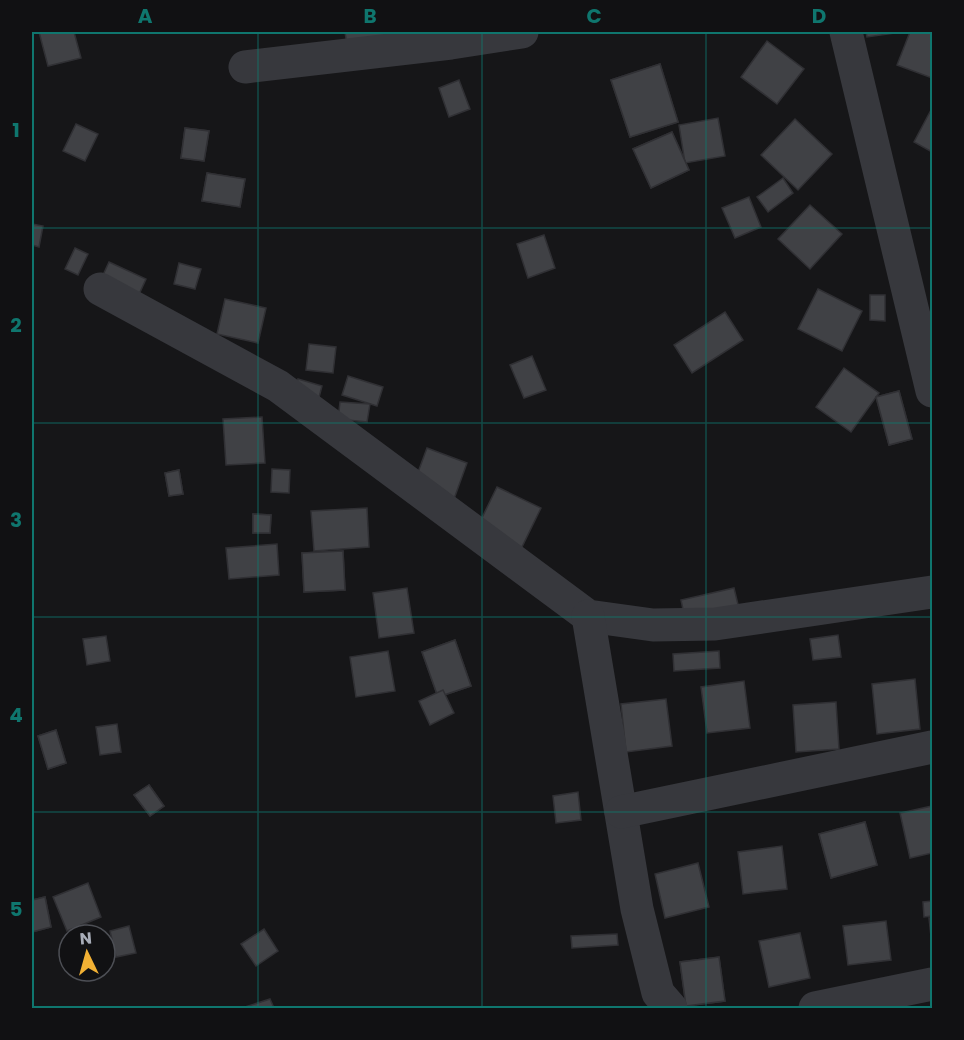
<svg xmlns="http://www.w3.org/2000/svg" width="964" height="1040" viewBox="0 0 964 1040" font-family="Poppins,sans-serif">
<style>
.building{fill:#404145;stroke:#303034;stroke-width:1.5}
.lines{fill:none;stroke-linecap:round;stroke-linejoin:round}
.minor{stroke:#37383d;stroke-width:33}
.grid{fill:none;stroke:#0f766e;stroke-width:1.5;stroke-opacity:0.55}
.neatline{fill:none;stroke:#0f766e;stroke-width:2}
.grid-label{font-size:20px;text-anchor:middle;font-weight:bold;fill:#0f766e}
</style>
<rect width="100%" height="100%" fill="#161618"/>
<!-- building -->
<g class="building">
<path d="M39 32H74L81 58 48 66Z"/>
<path d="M345 32H387L388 40 347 45Z"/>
<path d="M866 32H902L867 37Z"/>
<path d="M910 32H932V78L897 65Z"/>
<path d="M767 41 804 69 777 104 741 77Z"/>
<path d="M660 64 678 122 630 137 611 80Z"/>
<path d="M660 64 678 122 630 137 611 80Z"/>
<path d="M459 80 470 109 449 117 439 88Z"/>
<path d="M932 108V152L914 142Z"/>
<path d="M718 118 725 156 685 163 679 125Z"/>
<path d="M795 119 832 154 798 190 761 155Z"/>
<path d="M76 124 98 134 85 161 63 151Z"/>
<path d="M185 128 209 131 204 161 181 158Z"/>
<path d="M185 128 209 131 204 161 181 158Z"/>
<path d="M672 132 689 170 651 188 633 149Z"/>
<path d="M672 132 689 170 651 188 633 149Z"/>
<path d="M207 173 245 179 240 207 202 201Z"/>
<path d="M207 173 245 179 240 207 202 201Z"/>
<path d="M783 178 793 193 768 212 757 197Z"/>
<path d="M749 197 761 227 735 238 722 208Z"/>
<path d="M810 205 842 234 810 269 778 239Z"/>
<path d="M32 224 43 226 39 247 32 245Z"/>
<path d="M544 235 555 268 528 278 517 244Z"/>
<path d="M75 248 88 254 78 275 65 269Z"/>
<path d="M109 262 146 279 135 303 98 286Z"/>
<path d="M179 263 201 269 195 289 174 284Z"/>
<path d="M818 289 862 311 842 351 798 329Z"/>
<path d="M870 295H885V321L870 320Z"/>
<path d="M225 299 266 308 258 343 217 334Z"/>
<path d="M725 312 743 340 692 373 674 345Z"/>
<path d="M309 344 336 347 333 373 306 370Z"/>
<path d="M532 356 546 390 524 398 510 365Z"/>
<path d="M844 368 879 393 851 432 816 407Z"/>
<path d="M348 376 383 387 377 406 342 395Z"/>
<path d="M298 379 322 386 317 405 293 399Z"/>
<path d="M899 391 912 439 889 445 876 397Z"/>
<path d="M899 391 912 439 889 445 876 397Z"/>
<path d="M340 402 370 404 367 422 338 419Z"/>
<path d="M262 417 265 463 226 465 223 419Z"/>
<path d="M427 448 467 463 454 499 414 483Z"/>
<path d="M272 469 290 470 289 493 271 492Z"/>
<path d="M179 470 183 494 169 496 165 473Z"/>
<path d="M179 470 183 494 169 496 165 473Z"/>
<path d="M497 487 541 508 520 551 476 530Z"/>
<path d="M367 508 369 547 314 551 311 511Z"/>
<path d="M253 514 271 515 270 533H253Z"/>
<path d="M253 514 271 515 270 533H253Z"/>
<path d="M277 544 279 575 229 579 226 548Z"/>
<path d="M343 551 345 590 304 592 302 553Z"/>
<path d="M343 551 345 590 304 592 302 553Z"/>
<path d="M407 588 414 633 379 638 373 593Z"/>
<path d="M734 588 742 621 688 633 681 600Z"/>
<path d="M838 635 841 657 813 660 810 639Z"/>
<path d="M106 636 110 661 87 665 83 639Z"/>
<path d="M455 640 471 686 438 697 422 652Z"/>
<path d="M455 640 471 686 438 697 422 652Z"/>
<path d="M388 651 395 691 356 697 350 657Z"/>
<path d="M719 651 720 668 674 671 673 654Z"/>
<path d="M915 679 920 729 877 734 872 684Z"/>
<path d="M744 681 750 728 707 733 701 687Z"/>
<path d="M443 690 454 713 430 725 419 701Z"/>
<path d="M666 699 672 746 626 752 621 704Z"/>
<path d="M836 702 839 749 796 752 793 705Z"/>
<path d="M117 724 121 752 100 755 96 727Z"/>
<path d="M56 730 66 763 48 769 38 736Z"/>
<path d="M56 730 66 763 48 769 38 736Z"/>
<path d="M149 785 164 806 150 816 134 795Z"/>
<path d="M149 785 164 806 150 816 134 795Z"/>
<path d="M578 792 581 820 556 823 553 796Z"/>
<path d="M932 806V853L910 858 900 813Z"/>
<path d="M865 822 877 865 831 878 819 834Z"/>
<path d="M865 822 877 865 831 878 819 834Z"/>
<path d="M782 846 787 889 743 894 738 852Z"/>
<path d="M698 863 709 907 665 918 655 874Z"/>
<path d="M88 883 101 917 67 931 53 897Z"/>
<path d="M45 897 51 927 32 932V900Z"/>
<path d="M45 897 51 927 32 932V900Z"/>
<path d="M932 901V916L924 917 923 902Z"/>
<path d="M929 918H932V946Z"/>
<path d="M886 921 891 960 848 965 843 926Z"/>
<path d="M129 926 136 953 116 957 110 931Z"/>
<path d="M264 929 278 951 256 966 241 944Z"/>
<path d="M800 933 810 978 769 987 759 941Z"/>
<path d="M617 934 618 945 572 948 571 936Z"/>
<path d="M719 957 725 1001 686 1006 680 962Z"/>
<path d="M719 957 725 1001 686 1006 680 962Z"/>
<path d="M270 999 274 1008H242Z"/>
</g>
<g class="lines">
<!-- minor -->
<g class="minor">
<path d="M846 32 932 391"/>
<path d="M245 67 451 43 522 32"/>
<path d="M100 289 278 386 588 616 653 625 715 624 932 592"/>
<path d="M588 616 637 909 658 993 671 1008"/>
<path d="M621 812 932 747"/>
<path d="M815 1008 932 984"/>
</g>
</g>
<!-- grid -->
<path class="grid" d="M258 32V1008M482 32V1008M706 32V1008M32 228H932M32 423H932M32 617H932M32 812H932"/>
<!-- border -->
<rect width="964" height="1040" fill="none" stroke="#111113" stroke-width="66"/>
<!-- north arrow -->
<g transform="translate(87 953) rotate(355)"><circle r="28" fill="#111113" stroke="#4d4f55" stroke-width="1.5"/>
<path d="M0-4.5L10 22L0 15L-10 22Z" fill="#f2b134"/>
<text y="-9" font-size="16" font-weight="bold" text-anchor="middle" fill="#a8adb8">N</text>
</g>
<rect x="33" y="33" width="898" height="974" class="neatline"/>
<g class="grid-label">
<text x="145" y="23">A</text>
<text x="370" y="23">B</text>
<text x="594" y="23">C</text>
<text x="819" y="23">D</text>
<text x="16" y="137">1</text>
<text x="16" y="332">2</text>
<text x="16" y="527">3</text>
<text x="16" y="722">4</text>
<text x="16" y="916">5</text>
</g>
</svg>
